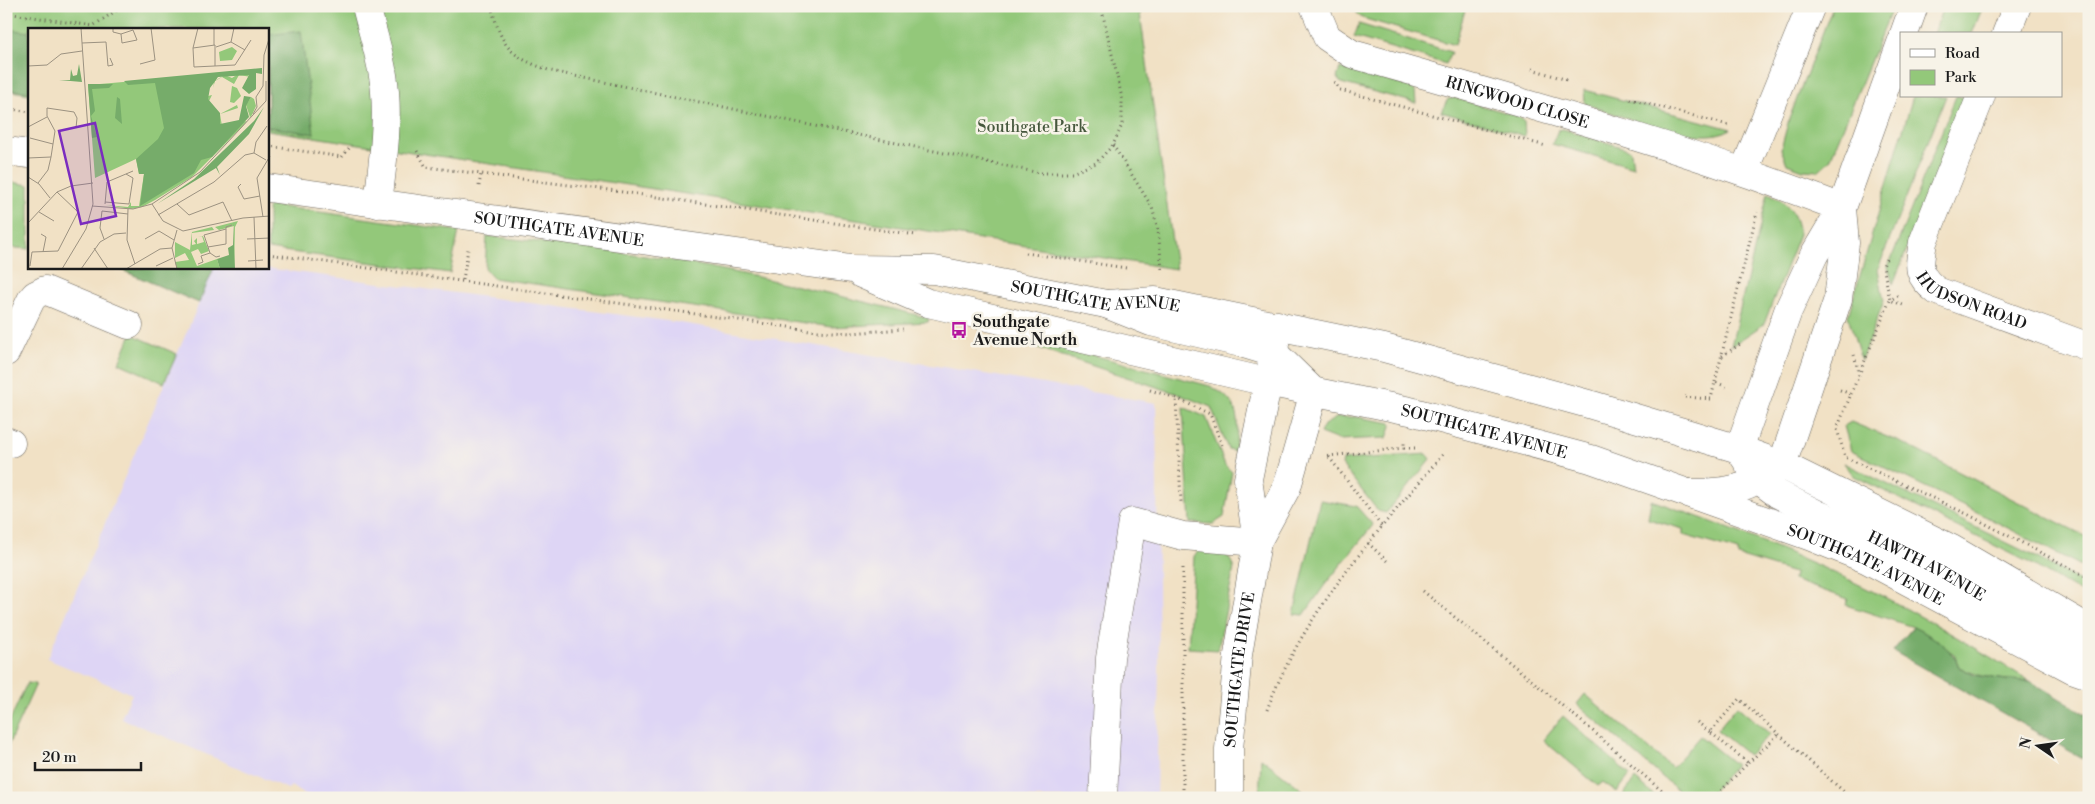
<svg xmlns="http://www.w3.org/2000/svg" width="2095" height="804" viewBox="0 0 2095 804" font-family="'Libre Bodoni',serif">
<style>
.built{fill:#ded5f5}
.green{fill:#93c87a;stroke:#58724b}
.forest{fill:#76ac6a;stroke:#496443}
.lines{fill:none;stroke-linecap:round;stroke-linejoin:round}
.minor-casing{stroke:#676157;stroke-width:29}
.major-casing{stroke:#676157;stroke-width:29}
.path{stroke:#676157;stroke-width:3;stroke-dasharray:1 4;stroke-linecap:butt}
.minor{stroke:#fff;stroke-width:28}
.major{stroke:#fff;stroke-width:28}
.labels{text-anchor:middle;stroke-width:5;stroke-linejoin:round;paint-order:stroke}
.street-label{font-size:16px;fill:#1c1c1c;stroke:#f7f3e8}
.park-label{font-size:16px;fill:#46583d;stroke:#f7f3e8}
.poi-label{font-size:16px;font-weight:bold;fill:#1c1c1c;stroke:#f7f3e8;text-anchor:start}
.inset-road{fill:none;stroke:#9c9281;stroke-width:1}
.view{fill:#7b2cbf;fill-opacity:0.15;stroke:#7b2cbf;stroke-width:2.5}
.inset-edge{fill:none;stroke:#1c1c1c;stroke-width:2.5}
</style>
<rect width="100%" height="100%" fill="#f7f3e8"/>
<filter id="ink" filterUnits="userSpaceOnUse"><feTurbulence type="fractalNoise" baseFrequency=".02" numOctaves="2"/><feDisplacementMap in="SourceGraphic" scale="10" xChannelSelector="R" yChannelSelector="G"/><feConvolveMatrix kernelMatrix="1 2 1 2 8 2 1 2 1" color-interpolation-filters="sRGB"/></filter>
<filter id="wash" filterUnits="userSpaceOnUse"><feTurbulence type="fractalNoise" baseFrequency=".0096" numOctaves="4" result="noise"/><feDisplacementMap in="SourceGraphic" scale="20" xChannelSelector="R" yChannelSelector="G"/><feGaussianBlur stdDeviation="1.12" result="paint"/><feColorMatrix in="noise" values="0 0 0 0 0 0 0 0 0 0 0 0 0 0 0 0 0 1.4 0 .05"/><feComposite in="paint" operator="in"/></filter>
<g filter="url(#wash)">
<rect width="100%" height="100%" fill="#f1e1c5"/>
<!-- built -->
<path class="built" d="M214 268H265L675 322 1156 403 1159 668 1156 798H309L291 786 288 789 121 718 132 694 47 659Z"/>
<!-- green -->
<g class="green">
<path d="M6 6H1139L1176 269 268 130V29H29V94L6 90Z"/>
<path d="M1353 6H1453L1465 10 1455 45 1362 18 1356 13Z"/>
<path d="M1833 6H1893L1830 160 1818 171 1803 170 1787 164 1781 149 1789 119Z"/>
<path d="M1943 6H1983L1972 34H1934Z"/>
<path d="M1359 24 1451 52 1446 64 1354 37Z"/>
<path d="M1340 68 1408 86 1415 91 1416 103 1341 83 1337 78Z"/>
<path d="M1584 90 1731 129C1697 149 1622 115 1585 104Z"/>
<path d="M1913 96H1946L1878 269 1884 301 1861 360 1848 316Z"/>
<path d="M1956 96 1969 98 1893 284 1888 267Z"/>
<path d="M1455 98 1518 116 1524 121 1525 136 1441 112 1448 99Z"/>
<path d="M1563 129 1628 149 1631 152 1633 167 1552 144 1558 130Z"/>
<path d="M6 181 29 185V249L6 247Z"/>
<path d="M1768 193C1788 202 1796 213 1799 234L1764 324 1731 346Z"/>
<path d="M268 205 459 231 450 273 268 249Z"/>
<path d="M487 236C550 243 613 250 676 261 761 276 845 297 929 318L928 322 832 327 493 278 485 269Z"/>
<path d="M131 334 177 354 164 383 119 363Z"/>
<path d="M1021 336 1210 386C1243 403 1238 420 1235 451L1228 449 1211 407 1178 394 1005 337Z"/>
<path d="M1183 407 1206 417 1225 465 1232 472 1224 517 1213 524 1190 523Z"/>
<path d="M1338 417H1357L1392 423 1387 438 1338 440 1320 433 1324 425Z"/>
<path d="M1851 422 1904 444 2089 538V570L1975 511 1851 451 1844 426Z"/>
<path d="M1427 454 1431 459 1386 513 1378 511 1342 465 1343 460Z"/>
<path d="M1844 463 2032 555 2089 586V597L2028 562 1854 476Z"/>
<path d="M1320 500 1356 506 1373 525 1324 586 1304 615 1294 614Z"/>
<path d="M1651 500C1725 526 1800 555 1870 590 1925 617 1977 649 2030 681 2004 680 1981 679 1959 667L1954 654 1913 627 1846 605 1848 599 1793 580 1794 573 1738 556V551L1683 535V529L1648 519Z"/>
<path d="M1199 550C1217 550 1227 549 1234 568L1218 650 1188 648 1194 556Z"/>
<path d="M27 683 36 684 6 750V729Z"/>
<path d="M1585 694 1672 768 1700 736 1736 765 1706 798H1687L1577 704Z"/>
<path d="M1737 706 1770 734 1748 755 1717 730Z"/>
<path d="M1563 716 1630 775 1617 792 1603 782 1598 786 1543 740Z"/>
<path d="M1261 758 1313 798H1259Z"/>
<path d="M1635 779 1657 798H1621Z"/>
</g>
<!-- forest -->
<g class="forest">
<path d="M6 29 29 32V92L6 89Z"/>
<path d="M301 31 314 134 268 127V35Z"/>
<path d="M117 268H214L199 303Z"/>
<path d="M1913 627C1932 636 1951 646 1959 667L1974 675 2006 680 2030 681 2089 716V762L1893 651Z"/>
</g>
</g>
<g filter="url(#ink)">
<g class="lines">
<!-- minor casing -->
<g class="minor-casing">
<g id="minor">
<path d="M366 6C373 35 383 63 385 92 388 130 382 167 378 204"/>
<path id="s1" d="M1314 6 1327 37 1352 54C1517 101 1682 146 1842 208"/>
<path d="M1904 34 1914 6"/>
<path d="M2006 34 2017 6"/>
<path id="s2" d="M1901 43 1842 208 1814 255 1788 311 1739 449 1759 480 1778 494 1817 514 1861 531 1942 571 2089 659"/>
<path id="s3" d="M1981 96 1923 242C1919 267 1916 275 1937 291L2089 347"/>
<path d="M1744 171 1811 6"/>
<path d="M1106 304 1151 322 1241 343 1274 353 1314 392 1287 487 1257 542"/>
<path d="M6 352 31 300 35 295 45 290 129 325"/>
<path d="M6 441 11 443"/>
<path d="M1689 493C1731 493 1747 489 1782 465L1838 299 1845 243 1842 208"/>
<path d="M1103 798 1110 658 1132 522 1183 536 1257 542"/>
<path id="s4" d="M1229 798V749L1238 655 1257 542 1248 479 1274 353 1277 325"/>
</g>
</g>
<!-- major casing -->
<g class="major-casing">
<g id="major">
<path d="M6 151 29 154"/>
<path id="s5" d="M268 188 851 269 934 270 1106 304 1155 301 1384 348 1592 405 1739 449 1782 465 1952 549 2089 629"/>
<path id="s6" d="M861 274 928 303 1267 382 1410 411 1591 459 1809 536 1866 559 2072 669 2089 675"/>
</g>
</g>
<!-- path -->
<g class="path">
<path d="M491 6C503 49 509 56 551 71L1040 173H1072L1096 163 1113 145 1122 125V98L1101 6"/>
<path d="M6 13 93 26 123 6"/>
<path d="M1532 69 1567 80"/>
<path d="M1334 82 1340 90 1546 146"/>
<path d="M1630 99 1728 125"/>
<path d="M6 108 29 112"/>
<path d="M1113 145 1152 207 1158 230 1162 269"/>
<path d="M268 146 342 157 351 146"/>
<path d="M417 151 426 167 609 190 916 235"/>
<path d="M479 186 481 174"/>
<path d="M1026 253 1126 268"/>
<path d="M268 254 817 331 851 333 903 329"/>
<path d="M1886 259 1883 266 1890 300 1903 305"/>
<path d="M463 280 468 249"/>
<path d="M1854 355 1859 373"/>
<path d="M1722 356 1742 343"/>
<path d="M1715 382 1757 212"/>
<path d="M1150 390 1176 398 1181 502"/>
<path d="M1840 390 1851 394 1837 429 1845 457 1969 515 2089 578"/>
<path d="M1851 394 1890 300 1899 295"/>
<path d="M1685 397 1711 399 1715 382 1727 387"/>
<path d="M1176 398 1210 414 1222 445"/>
<path d="M1404 448H1415"/>
<path d="M1328 456 1404 448V443"/>
<path d="M1329 457 1382 527"/>
<path d="M1368 543 1389 563"/>
<path d="M1183 568V798"/>
<path d="M1423 591 1587 726 1670 798"/>
<path d="M1267 710C1303 612 1378 532 1444 453"/>
<path d="M1697 722 1710 732"/>
<path d="M1748 763 1779 734"/>
<path d="M1714 798 1748 763 1710 732 1739 699 1851 798"/>
</g>
<!-- minor -->
<use href="#minor" class="minor"/>
<!-- major -->
<use href="#major" class="major"/>
</g>
</g>
<!-- icons -->
<defs>
<g id="bus-bare" transform="scale(1.35)"><path d="M-5-6H5V4H4V6H2V4H-2V6H-4V4H-5ZM-3.5-4V0h7V-4ZM-3.5 1.2v1.5H-2V1.2ZM2 1.2v1.5H3.5V1.2Z" fill="#b5179e" stroke="#f7f3e8" stroke-width="2.5" paint-order="stroke"/></g>
</defs>
<g fill-rule="evenodd">
<use href="#bus-bare" x="959" y="330"/>
</g>
<g class="labels">
<!-- street labels -->
<g class="street-label">
<text dy="6" stroke="none"><textPath href="#s1" startOffset="236">RINGWOOD CLOSE</textPath></text>
<text dy="6" stroke="none"><textPath href="#s5" startOffset="294">SOUTHGATE AVENUE</textPath></text>
<text dy="6" stroke="none"><textPath href="#s5" startOffset="836">SOUTHGATE AVENUE</textPath></text>
<text dy="6" stroke="none"><textPath href="#s3" startOffset="248">HUDSON ROAD</textPath></text>
<text dy="6" stroke="none"><textPath href="#s6" startOffset="644">SOUTHGATE AVENUE</textPath></text>
<text dy="6" stroke="none"><textPath href="#s6" startOffset="1049">SOUTHGATE AVENUE</textPath></text>
<text dy="6" stroke="none"><textPath href="#s2" startOffset="664">HAWTH AVENUE</textPath></text>
<text dy="6" stroke="none"><textPath href="#s4" startOffset="129">SOUTHGATE DRIVE</textPath></text>
</g>
<!-- park labels -->
<g class="park-label">
<text x="1032" y="132">Southgate Park</text>
</g>
<!-- poi labels -->
<g class="poi-label">
<text x="973" y="327">Southgate<tspan x="973" dy="18">Avenue North</tspan></text>
</g>
</g>
<!-- overview -->
<g transform="translate(28 28)">
<rect width="241" height="241" fill="#f1e1c5"/>
<path d="M204 19 209 23 204 32 192 33 191 24ZM189 46 188 52 197 47 204 50 210 46 220 47 223 49 211 47 206 56 194 49 187 53 185 60 186 55 181 59 180 68 184 67 179 77 192 86 209 77 210 80 192 86 194 98 219 93 222 89 218 77 223 69 226 71 228 78 224 87 215 98 164 149 127 172 114 179 103 181 78 177 100 179 103 174V178H111L116 146H111L108 131 67 150 60 57ZM204 58 209 60 213 68 206 75 202 74ZM210 193 207 199V241L206 198 191 202 187 199ZM184 199 186 202 164 205V217L168 216 166 213 169 210V216L176 214 174 208 170 209 175 208 181 223 173 226 170 221 163 224 169 238 189 231 192 241H149L147 234 161 232 157 225 147 230V214L162 222 164 204Z" fill="#93c87a"/>
<path d="M51 36 54 54 31 52H42L43 41 45 48 49 47ZM234 40V46L228 45V61L221 66 214 60 221 47 190 49 182 60 180 71 192 85V96L211 92 216 68 223 69 218 78 221 89 184 129 173 132 166 145 112 178 116 146H111L108 131 130 111 136 100 127 55 100 57 96 53ZM60 56H85L81 60 64 61 67 83 63 88 69 109 64 110ZM89 69 92 71 94 96 87 90ZM236 79 221 106 189 139 192 147 188 140 129 176 166 151 226 93ZM205 194 207 241H192L189 231 201 227 200 220 205 217Z" fill="#76ac6a"/>
<path class="inset-road" d="M85 0V4L93 6 105 2 109 12 94 15 93 6M170 0 165 20 166 39 207 37 223 12M186 1V17M203 14 217 22M54 15 78 14 80 38 85 37 82 30M188 19 203 14 206 0M165 20 187 17V38M112 36 127 32 123 0M0 38 19 37 33 26 54 23M238 53V73M225 86 229 79 228 69 235 58 236 27 241 11M0 99 19 89M2 110 25 116M226 125 228 114 239 98M23 129 27 103 19 88V80L46 84 49 90 48 100M0 130 23 129 20 142 10 155M0 149 11 156 22 170M213 156 210 159 216 171 232 168M77 174 101 176 105 150 98 146M77 176 79 154 105 143M124 176 135 193 155 203 215 190 242 188M149 176 161 187 195 174 204 193M64 178 105 181 124 176 172 144 238 73M100 181 99 212 107 236M11 184 26 193M130 187 186 154 217 127 226 125 238 132M226 189 228 241M235 189 229 150 242 128M0 195 29 164 43 158 65 155M13 206 18 209 15 224M76 211 72 200 74 183 100 186M117 211 131 203 146 212M219 211 242 210M180 219 198 216V199L204 197M66 220 80 241M192 228 188 229 182 225 176 207 198 201M220 233 235 232M170 236 175 234 173 228 182 225M2 238 4 224 30 223 50 184 29 164M128 238 145 230M34 241 58 201 65 176 53 0M53 241 72 214 86 206 98 205M98 241 132 221 144 220M149 241 144 220 149 202"/>
<path class="view" d="M67 95 88 188 53 196 31 103Z"/>
<rect width="241" height="241" class="inset-edge"/>
</g>
<!-- margin -->
<rect width="2095" height="804" fill="none" stroke="#f7f3e8" stroke-width="25"/>
<!-- legend -->
<rect x="1900" y="32" width="162" height="65" fill="#f7f3e8" stroke="#9f9d96"/>
<rect x="1910" y="49" width="25" height="8" fill="#ffffff" stroke="#9f9d96"/>
<text x="1945" y="58" font-size="15" fill="#1c1c1c">Road</text>
<rect x="1910" y="70" width="25" height="15" fill="#93c87a" stroke="#9f9d96"/>
<text x="1945" y="82" font-size="15" fill="#1c1c1c">Park</text>
<!-- north arrow -->
<g transform="translate(2038 746) rotate(283)" stroke="#f7f3e8" stroke-width="4" paint-order="stroke">
<path d="M0-4L9 19L0 12L-9 19Z" fill="#1c1c1c"/>
<text y="-8" font-size="14" font-weight="bold" text-anchor="middle" fill="#1c1c1c">N</text>
</g>
<!-- scale -->
<path d="M35 762v8h106v-8" fill="none" stroke="#1c1c1c" stroke-width="2.5"/>
<text x="42" y="762" font-size="15" fill="#1c1c1c" stroke="#f7f3e8" stroke-width="4" paint-order="stroke">20 m</text>
</svg>
